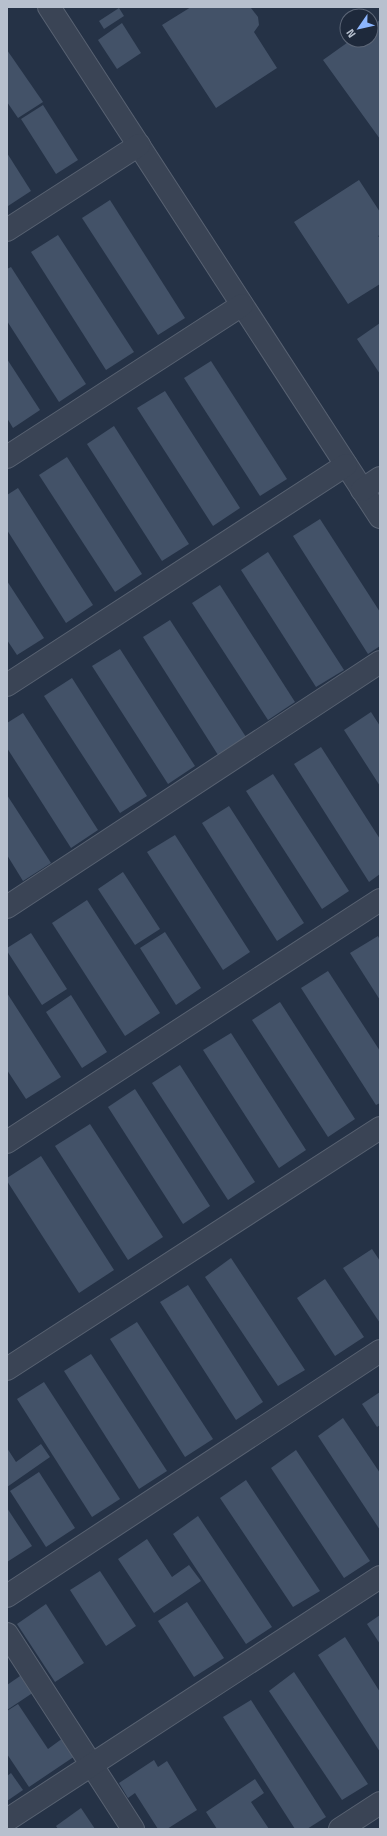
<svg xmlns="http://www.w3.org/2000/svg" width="387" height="1836" viewBox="0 0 387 1836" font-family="'Titillium Web',sans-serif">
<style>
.building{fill:#435268}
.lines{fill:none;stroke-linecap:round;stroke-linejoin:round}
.street-casing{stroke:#586272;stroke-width:24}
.street{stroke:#3a4455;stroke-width:22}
</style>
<rect width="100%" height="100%" fill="#253246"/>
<!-- building -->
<g class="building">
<path d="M191 7 251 8 258 17 259 25 254 32 277 68 216 108 162 25Z"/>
<path d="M119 8 124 16 104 29 99 21Z"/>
<path d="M380 20V139L323 60 351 40H371V26Z"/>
<path d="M122 23 141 53 117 69 98 40Z"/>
<path d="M7 50 43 102 18 118 7 102Z"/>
<path d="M43 105 78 160 56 174 21 119Z"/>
<path d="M7 153 31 191 8 206 7 205Z"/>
<path d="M359 180 380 212V235L378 236 380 238V284L348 304 294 222Z"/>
<path d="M110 200 185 318 158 335 82 218Z"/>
<path d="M58 235 134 352 106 370 31 252Z"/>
<path d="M11 267 86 384 59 402 7 321V269Z"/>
<path d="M380 323V374L357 339Z"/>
<path d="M7 359 40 410 13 428 7 418Z"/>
<path d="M211 361 287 479 260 496 184 378Z"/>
<path d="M165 391 240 508 213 526 137 408Z"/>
<path d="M114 426 189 544 162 561 87 444Z"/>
<path d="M67 457 142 574 115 592 39 475Z"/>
<path d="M18 488 93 605 66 623 7 530V495Z"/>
<path d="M320 519 380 612V646L368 654 293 536Z"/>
<path d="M268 552 344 670 316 687 241 570Z"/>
<path d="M7 581 44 638 17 655 7 640Z"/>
<path d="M220 585 295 702 268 720 192 603Z"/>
<path d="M170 620 246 737 218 755 143 637Z"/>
<path d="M120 649 195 766 168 784 92 666Z"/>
<path d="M72 678 147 796 120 813 44 696Z"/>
<path d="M371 712 380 726V786L344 730Z"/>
<path d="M23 713 98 830 71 848 7 748V723Z"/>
<path d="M321 747 380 839V874L369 882 294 764Z"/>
<path d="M273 774 349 891 322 909 246 791Z"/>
<path d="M7 795 51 863 23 881 7 855Z"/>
<path d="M229 806 304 923 277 941 202 823Z"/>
<path d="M175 835 250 952 223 970 147 852Z"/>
<path d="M123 872 160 929 135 945 98 889Z"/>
<path d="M87 900 160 1013 125 1036 52 923Z"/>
<path d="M165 932 201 988 176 1005 140 948Z"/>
<path d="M31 933 67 989 42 1005 7 951V948Z"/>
<path d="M378 936 380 940V1000L350 953Z"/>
<path d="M328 971 380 1051V1103L376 1105 301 988Z"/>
<path d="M7 993 61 1077 26 1099 7 1070Z"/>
<path d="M71 995 107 1052 82 1068 46 1012Z"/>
<path d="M280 1002 355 1119 328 1137 252 1020Z"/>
<path d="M231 1033 306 1150 279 1168 203 1050Z"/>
<path d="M180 1065 255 1182 228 1200 152 1083Z"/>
<path d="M135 1089 210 1206 183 1224 108 1107Z"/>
<path d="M90 1124 163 1237 128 1260 55 1146Z"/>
<path d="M41 1156 114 1270 79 1293 7 1181V1178Z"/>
<path d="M372 1249 380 1261V1323L343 1268Z"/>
<path d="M231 1258 305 1370 278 1386 205 1277Z"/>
<path d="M325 1279 364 1337 335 1356 297 1298Z"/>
<path d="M188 1285 263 1402 236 1420 160 1302Z"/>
<path d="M137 1322 213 1439 185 1457 110 1339Z"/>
<path d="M91 1354 167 1471 139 1489 64 1371Z"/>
<path d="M44 1382 120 1499 92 1517 17 1399Z"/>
<path d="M380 1392V1425L377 1427 362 1404Z"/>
<path d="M343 1418 380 1473V1530L318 1436Z"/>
<path d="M41 1444 50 1457 7 1487V1448L16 1462Z"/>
<path d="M296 1450 370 1561 344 1578 271 1468Z"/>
<path d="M39 1472 75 1528 46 1547 10 1491Z"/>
<path d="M246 1480 320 1591 293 1607 220 1498Z"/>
<path d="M7 1508 32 1546 7 1562Z"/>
<path d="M198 1516 272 1627 246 1644 173 1534Z"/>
<path d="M147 1539 172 1577 189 1565 201 1581 154 1613 118 1559Z"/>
<path d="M100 1571 136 1626 106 1646 70 1590Z"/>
<path d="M187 1602 224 1658 194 1677 158 1621Z"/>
<path d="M46 1604 84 1663 55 1682 17 1624Z"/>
<path d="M380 1615V1644L367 1624Z"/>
<path d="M345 1637 380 1692V1752L318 1655Z"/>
<path d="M294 1672 368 1784 342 1800 269 1691Z"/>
<path d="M23 1674 34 1692 7 1710V1685Z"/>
<path d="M251 1700 326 1817 307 1829H295L223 1717Z"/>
<path d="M18 1704 48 1749 63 1738 75 1756 29 1787 7 1754V1711Z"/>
<path d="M154 1760 158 1767 167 1761 197 1810 167 1829H158L135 1793 128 1798 119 1783Z"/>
<path d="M11 1773 23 1790 7 1801V1776Z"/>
<path d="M255 1779 264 1793 251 1802 269 1829H217L206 1812Z"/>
<path d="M81 1808 95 1829H58L56 1826Z"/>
</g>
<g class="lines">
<!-- street casing -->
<g class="street-casing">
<g id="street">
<path d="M49 7 380 517"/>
<path d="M7 230 139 145"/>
<path d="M7 457 242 305"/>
<path d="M362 490 380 478"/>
<path d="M7 685 346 465"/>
<path d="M7 907 380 662"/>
<path d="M7 1142 380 900"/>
<path d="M7 1369 380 1128"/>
<path d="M7 1596 380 1351"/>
<path d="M7 1634 133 1829"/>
<path d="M7 1820 380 1577"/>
<path d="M340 1829 380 1803"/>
</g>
</g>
<!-- street -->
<use href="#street" class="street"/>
</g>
<!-- border -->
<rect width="387" height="1836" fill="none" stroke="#b7c0ce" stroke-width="16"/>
<!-- north arrow -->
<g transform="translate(359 28) rotate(236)"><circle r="19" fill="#1e293b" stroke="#5b6576"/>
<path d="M0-3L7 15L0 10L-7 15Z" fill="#8cb6ff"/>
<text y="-6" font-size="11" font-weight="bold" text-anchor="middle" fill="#b7c0ce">N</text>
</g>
</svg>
